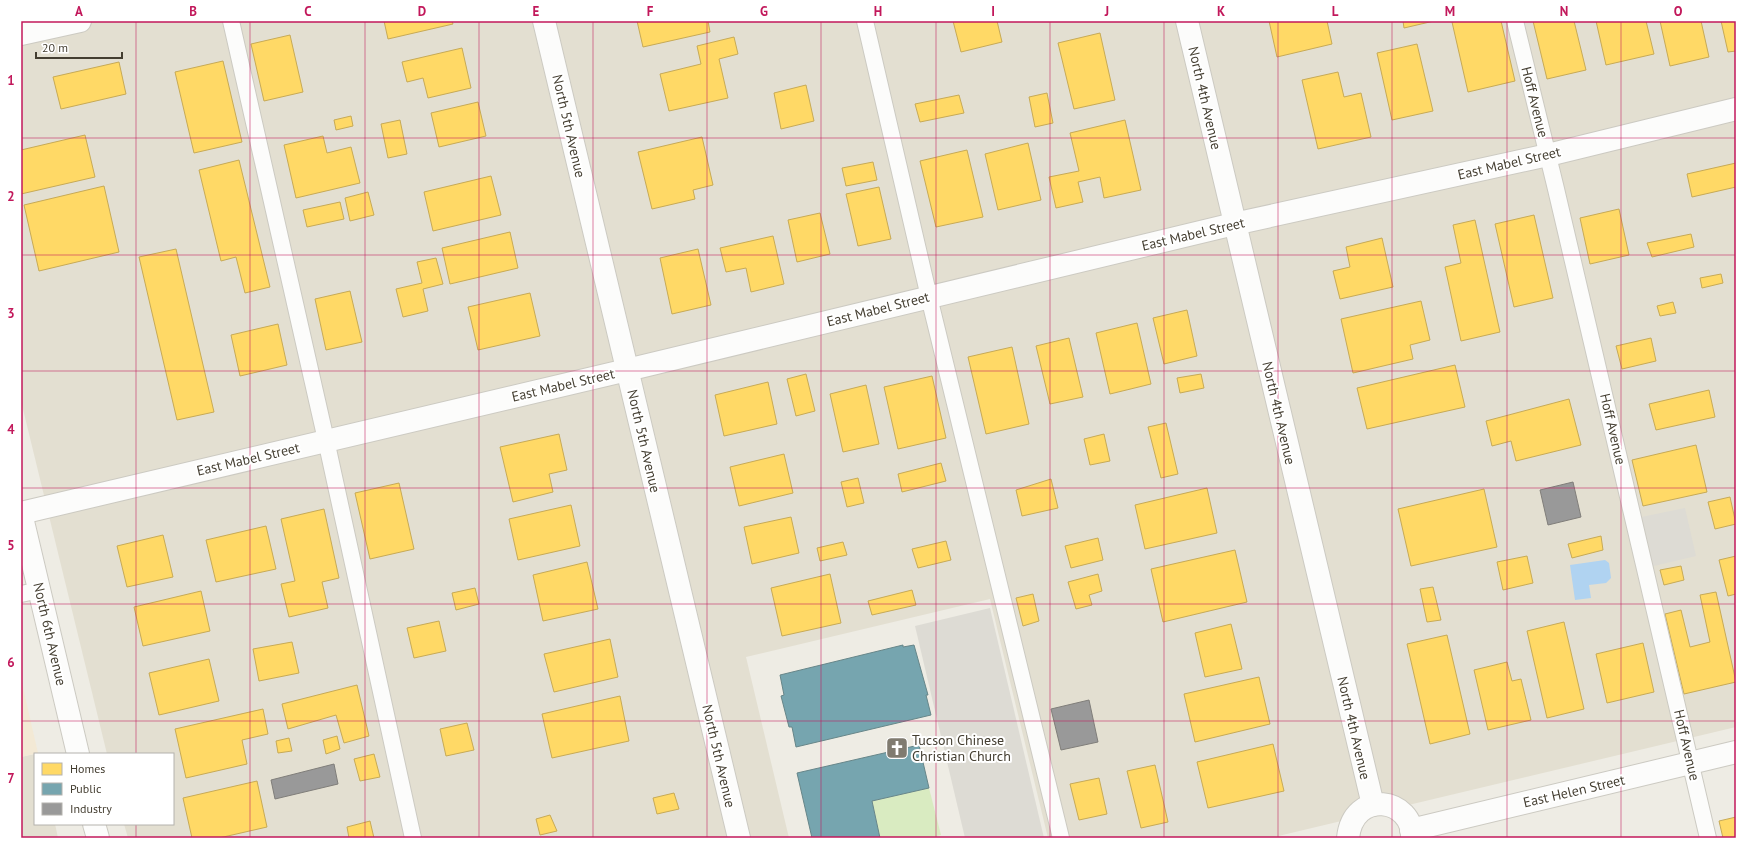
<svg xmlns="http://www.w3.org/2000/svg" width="1757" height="859" viewBox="0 0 1757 859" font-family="'PT Sans',sans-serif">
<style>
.residential{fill:#e3dfd1}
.commercial{fill:#f3e9d5}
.green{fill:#d9ebc1}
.parking{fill:#dddbd4}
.water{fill:#b0d3f1}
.homes{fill:#ffd966;stroke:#c7aa56}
.public{fill:#76a5af;stroke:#678689}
.industry{fill:#999;stroke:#807e7a}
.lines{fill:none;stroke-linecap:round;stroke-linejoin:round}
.service-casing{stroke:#cccac2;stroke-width:18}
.minor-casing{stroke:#cccac2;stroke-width:24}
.tertiary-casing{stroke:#cccac2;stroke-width:24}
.service{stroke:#fcfcfb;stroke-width:16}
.minor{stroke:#fcfcfb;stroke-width:22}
.tertiary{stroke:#fcfcfb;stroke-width:22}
.grid{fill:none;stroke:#c2185b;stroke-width:1;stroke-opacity:0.55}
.labels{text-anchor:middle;stroke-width:4;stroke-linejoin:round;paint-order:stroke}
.street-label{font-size:14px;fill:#443e31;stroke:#fff}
.poi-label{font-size:14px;fill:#443e31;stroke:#fff;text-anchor:start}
.neatline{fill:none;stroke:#c2185b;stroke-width:1.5}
.grid-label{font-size:13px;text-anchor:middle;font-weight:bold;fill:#c2185b}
</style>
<rect width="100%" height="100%" fill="#eeece4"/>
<!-- residential -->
<g class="residential">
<path d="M21 21H1736V727L1270 838H1048L990 599 746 657 789 838H128L124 824H173V754H107L21 401Z"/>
<path d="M35 754V824H55L58 838H21V757Z"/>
</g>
<!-- commercial -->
<path class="commercial" d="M21 679 38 753 21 757Z"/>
<!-- green -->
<path class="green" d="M929 788 941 835 928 838H880L872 801Z"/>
<!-- parking -->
<g class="parking">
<path d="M1685 508 1696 556 1637 570 1627 520Z"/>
<path d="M990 608 1044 838H965L915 626Z"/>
</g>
<!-- water -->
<path class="water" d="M1605 560 1609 563 1611 578 1606 583 1589 585 1591 598 1575 600 1570 565Z"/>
<!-- homes -->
<g class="homes">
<path d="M384 21H452L453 24 388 39Z"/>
<path d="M637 21H708L710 32 643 47Z"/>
<path d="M953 21H997L1002 42 961 52Z"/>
<path d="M1269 21H1327L1332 44 1277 57Z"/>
<path d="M1403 21H1434L1404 28Z"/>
<path d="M1457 21H1501L1515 81 1468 92 1452 22Z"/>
<path d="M1533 21H1574L1586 70 1547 79Z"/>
<path d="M1596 21H1646L1654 54 1606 65Z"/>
<path d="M1660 21H1701L1709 57 1670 66Z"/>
<path d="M1721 21H1736V51L1728 52Z"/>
<path d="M1100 33 1115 100 1074 109 1058 43Z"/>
<path d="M290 35 303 92 264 101 251 44Z"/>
<path d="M734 37 738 54 719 59 728 98 669 111 660 74 701 64 697 46Z"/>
<path d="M1417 44 1433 111 1392 120 1377 53Z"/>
<path d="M462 48 471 88 428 98 423 78 407 82 402 62Z"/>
<path d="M223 61 242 142 194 153 175 72Z"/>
<path d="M119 62 126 94 61 109 53 77Z"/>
<path d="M1338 72 1344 97 1361 93 1371 137 1318 149 1302 80Z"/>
<path d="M806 85 814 121 781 129 774 93Z"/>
<path d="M1047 93 1053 123 1035 127 1029 97Z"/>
<path d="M959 95 964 113 920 122 915 104Z"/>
<path d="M478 102 486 136 439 147 431 113Z"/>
<path d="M351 116 353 126 336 130 334 120Z"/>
<path d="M400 120 407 154 388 158 381 124Z"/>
<path d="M1125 120 1141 190 1104 198 1100 177 1078 182 1083 202 1056 208 1049 177 1079 171 1070 133Z"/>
<path d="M85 135 95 177 21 194V150Z"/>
<path d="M323 136 327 153 351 147 360 183 296 198 284 145Z"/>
<path d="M702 137 713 185 693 190 695 199 652 209 638 152Z"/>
<path d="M1028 143 1041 200 998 210 985 154Z"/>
<path d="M967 150 983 217 936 227 920 161Z"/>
<path d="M239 160 270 287 245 293 236 257 221 261 199 170Z"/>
<path d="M873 162 877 180 846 186 842 168Z"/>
<path d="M1736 163V187L1692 197 1687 174Z"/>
<path d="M491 176 501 215 433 231 424 192Z"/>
<path d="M104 186 119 252 39 271 24 205Z"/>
<path d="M879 187 891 239 858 246 846 194Z"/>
<path d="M368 192 374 215 350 221 345 198Z"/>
<path d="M340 202 344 219 307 227 303 210Z"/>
<path d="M1619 209 1629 255 1590 264 1580 218Z"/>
<path d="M820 213 830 254 797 262 788 220Z"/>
<path d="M1534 215 1553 298 1514 307 1495 224Z"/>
<path d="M1475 220 1500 332 1461 341 1445 267 1461 263 1453 225Z"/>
<path d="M510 232 518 268 450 284 442 248Z"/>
<path d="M1691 234 1694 247 1652 257 1647 243Z"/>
<path d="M773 236 784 284 751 292 746 268 726 272 720 248Z"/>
<path d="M1382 238 1393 287 1340 299 1333 271 1350 267 1346 247Z"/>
<path d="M176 249 214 412 177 420 139 257Z"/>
<path d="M698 249 711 305 672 314 660 258Z"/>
<path d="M436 258 443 284 423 289 428 311 403 317 396 289 422 283 417 262Z"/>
<path d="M1721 274 1723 283 1702 288 1700 278Z"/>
<path d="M350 291 362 342 326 350 315 299Z"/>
<path d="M530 293 540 336 478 350 468 307Z"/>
<path d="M1421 301 1430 340 1410 345 1413 359 1353 373 1341 319Z"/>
<path d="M1673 302 1676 313 1660 316 1657 306Z"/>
<path d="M1187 310 1197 356 1164 364 1153 318Z"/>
<path d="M1137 323 1151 384 1110 394 1096 333Z"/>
<path d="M278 324 287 365 240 376 231 335Z"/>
<path d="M1069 338 1083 397 1050 404 1036 346Z"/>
<path d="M1651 338 1656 361 1622 369 1616 346Z"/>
<path d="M1012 347 1029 424 986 434 968 357Z"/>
<path d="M1455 365 1465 407 1367 429 1357 388Z"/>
<path d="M806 374 815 411 796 416 787 379Z"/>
<path d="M1201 374 1204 388 1180 393 1177 378Z"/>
<path d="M932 376 946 438 898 449 884 387Z"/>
<path d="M768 382 777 424 724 436 715 395Z"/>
<path d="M866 385 879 444 843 452 830 394Z"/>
<path d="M1709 390 1715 417 1656 430 1649 404Z"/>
<path d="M1569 399 1581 445 1516 461 1511 441 1492 446 1486 421Z"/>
<path d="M1166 423 1178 474 1161 478 1148 427Z"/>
<path d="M559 434 567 470 549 474 553 492 513 502 500 447Z"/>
<path d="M1104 434 1110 461 1090 465 1084 439Z"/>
<path d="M1696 445 1707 492 1643 506 1632 460Z"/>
<path d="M784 454 793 493 739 506 730 467Z"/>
<path d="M941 463 946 481 902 492 898 474Z"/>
<path d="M858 478 864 503 847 507 841 482Z"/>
<path d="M1051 479 1058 508 1022 516 1016 490Z"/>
<path d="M399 483 414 549 370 559 355 493Z"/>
<path d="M1207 488 1217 533 1145 549 1135 505Z"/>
<path d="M1484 489 1497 547 1411 566 1398 509Z"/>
<path d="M1730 497 1736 524 1715 529 1708 502Z"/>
<path d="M571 505 580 546 518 560 509 519Z"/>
<path d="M324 509 339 578 322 582 328 608 289 617 281 584 295 581 281 519Z"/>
<path d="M791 517 799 553 752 564 744 527Z"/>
<path d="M266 526 276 569 216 582 206 540Z"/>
<path d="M163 535 173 577 127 587 117 546Z"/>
<path d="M1601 536 1603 550 1572 558 1568 544Z"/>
<path d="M1098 538 1103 560 1071 568 1065 546Z"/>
<path d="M946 541 951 560 918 568 912 549Z"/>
<path d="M843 542 847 555 820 561 817 548Z"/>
<path d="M1235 550 1247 602 1163 622 1151 569Z"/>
<path d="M1527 556 1533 583 1503 590 1497 562Z"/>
<path d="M1736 556V594L1728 596 1719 560Z"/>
<path d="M587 562 598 609 543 621 533 575Z"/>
<path d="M1681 566 1684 580 1664 585 1660 570Z"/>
<path d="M830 574 841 623 782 636 771 588Z"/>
<path d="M1098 574 1102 591 1089 595 1092 605 1076 609 1068 582Z"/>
<path d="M1433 587 1441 620 1427 622 1420 589Z"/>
<path d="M475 588 479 604 456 610 452 593Z"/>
<path d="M912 590 916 605 872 615 868 601Z"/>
<path d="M201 591 210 631 143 646 134 607Z"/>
<path d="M1716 592 1736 682 1684 694 1665 614 1681 610 1690 647 1710 642 1700 595Z"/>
<path d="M1033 594 1039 621 1023 626 1016 598Z"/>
<path d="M439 621 446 651 414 658 407 628Z"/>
<path d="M1564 622 1584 709 1547 718 1527 631Z"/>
<path d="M1231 624 1242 669 1205 677 1195 633Z"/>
<path d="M1447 635 1470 734 1430 744 1407 644Z"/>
<path d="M610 639 618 677 554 692 544 654Z"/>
<path d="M292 642 299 673 259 681 253 649Z"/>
<path d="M1643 643 1654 692 1607 703 1596 654Z"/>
<path d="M209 659 219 701 159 715 149 673Z"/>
<path d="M1507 662 1512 681 1521 679 1531 720 1488 730 1474 670Z"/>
<path d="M1259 677 1270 724 1195 742 1184 694Z"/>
<path d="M357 685 369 736 344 743 336 715 288 729 282 704Z"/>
<path d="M620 696 629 741 552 758 542 714Z"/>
<path d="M263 709 268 734 242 740 247 764 186 778 175 729Z"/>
<path d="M467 723 474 750 446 756 440 729Z"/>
<path d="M337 736 340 749 326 754 323 740Z"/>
<path d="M289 738 292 751 278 753 276 741Z"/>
<path d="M1273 744 1284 791 1208 808 1197 762Z"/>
<path d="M374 754 380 777 360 781 354 759Z"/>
<path d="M1155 765 1168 822 1141 828 1127 771Z"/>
<path d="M1099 778 1107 814 1079 820 1070 784Z"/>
<path d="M257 781 267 827 219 838H192L183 798Z"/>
<path d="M674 793 679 809 657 814 653 798Z"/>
<path d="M550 815 557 831 540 835 536 819Z"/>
<path d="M1736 817V838H1723L1719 821Z"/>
<path d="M370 821 374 838H349L347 827Z"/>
</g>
<!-- public -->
<g class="public">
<path d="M903 645V647L914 645 928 695H926L931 715 796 747 792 727H789L781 696 784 695 780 675Z"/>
<path d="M919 745 929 788 872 801 880 838H812L797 773Z"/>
</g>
<!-- industry -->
<g class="industry">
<path d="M1573 482 1581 517 1548 525 1540 490Z"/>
<path d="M1089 700 1098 742 1061 750 1051 709Z"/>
<path d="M334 764 338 784 275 799 271 780Z"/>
</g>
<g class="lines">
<!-- service casing -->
<g class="service-casing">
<g id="service">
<path d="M231 21 326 440 413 838"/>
<path d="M865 21 929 297 1061 838"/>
<path d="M1515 21 1556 189 1708 838"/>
<path d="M21 594 40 590"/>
</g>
</g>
<!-- minor casing -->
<g class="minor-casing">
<g id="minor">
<path d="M544 21 739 838"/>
<path d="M1187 21 1373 805"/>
<path d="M21 34 80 21"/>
<path d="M21 513 627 370 1234 224 1548 155 1736 109"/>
<path d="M1411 830 1736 752"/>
<path d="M1348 838C1353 788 1414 798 1412 838"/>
</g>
</g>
<!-- tertiary casing -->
<g class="tertiary-casing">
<g id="tertiary">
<path d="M21 513 78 754"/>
<path d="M94 824 98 838"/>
</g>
</g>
<!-- service -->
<use href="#service" class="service"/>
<!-- minor -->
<use href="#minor" class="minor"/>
<!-- tertiary -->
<use href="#tertiary" class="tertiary"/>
</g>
<!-- grid -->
<path class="grid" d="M136 21V754M250 21V838M365 21V838M479 21V838M593 21V838M707 21V838M821 21V838M936 21V838M1050 21V838M1164 21V838M1278 21V838M1392 21V838M1507 21V838M1621 21V838M21 138H1736M21 255H1736M21 371H1736M21 488H1736M21 604H1736M21 721H1736M136 824V838"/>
<!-- icons -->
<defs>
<g id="church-square" transform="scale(1.15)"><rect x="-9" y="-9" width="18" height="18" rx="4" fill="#807b70" stroke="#fff"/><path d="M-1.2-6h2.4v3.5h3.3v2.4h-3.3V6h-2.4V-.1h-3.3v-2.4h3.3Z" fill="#fff"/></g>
</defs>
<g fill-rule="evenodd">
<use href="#church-square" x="897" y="748"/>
</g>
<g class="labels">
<!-- street labels -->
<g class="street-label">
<text transform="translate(1205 98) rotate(77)" y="5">North 4th Avenue</text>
<text transform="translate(1535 102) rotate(76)" y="5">Hoff Avenue</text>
<text transform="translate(569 126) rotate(77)" y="5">North 5th Avenue</text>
<text transform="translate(1509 163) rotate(-13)" y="5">East Mabel Street</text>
<text transform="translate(1193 234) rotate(-13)" y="5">East Mabel Street</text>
<text transform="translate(878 309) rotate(-14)" y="5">East Mabel Street</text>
<text transform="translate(563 385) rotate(-13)" y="5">East Mabel Street</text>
<text transform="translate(1279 413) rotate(77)" y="5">North 4th Avenue</text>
<text transform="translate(1613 429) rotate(77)" y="5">Hoff Avenue</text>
<text transform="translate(644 441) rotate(77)" y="5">North 5th Avenue</text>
<text transform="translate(248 459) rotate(-13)" y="5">East Mabel Street</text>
<text transform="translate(50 634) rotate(77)" y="5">North 6th Avenue</text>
<text transform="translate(1354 728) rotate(77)" y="5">North 4th Avenue</text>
<text transform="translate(1687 745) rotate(77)" y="5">Hoff Avenue</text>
<text transform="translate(719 756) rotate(77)" y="5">North 5th Avenue</text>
<text transform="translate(1574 791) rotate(-13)" y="5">East Helen Street</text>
</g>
<!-- poi labels -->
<g class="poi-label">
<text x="912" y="745">Tucson Chinese<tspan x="912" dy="16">Christian Church</tspan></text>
</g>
</g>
<!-- border -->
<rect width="1757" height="859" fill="none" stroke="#ffffff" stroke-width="44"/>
<!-- legend -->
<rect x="34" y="753" width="140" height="72" fill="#ffffff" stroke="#b4b2ad"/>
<rect x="42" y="763" width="20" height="12" fill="#ffd966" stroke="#b4b2ad"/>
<text x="70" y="773" font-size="12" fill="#443e31">Homes</text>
<rect x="42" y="783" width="20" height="12" fill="#76a5af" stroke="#b4b2ad"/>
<text x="70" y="793" font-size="12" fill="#443e31">Public</text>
<rect x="42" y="803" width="20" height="12" fill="#999999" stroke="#b4b2ad"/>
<text x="70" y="813" font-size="12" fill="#443e31">Industry</text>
<!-- scale -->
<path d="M36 52v6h86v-6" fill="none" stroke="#443e31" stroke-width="2"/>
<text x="42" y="52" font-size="12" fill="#443e31" stroke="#ffffff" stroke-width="3" paint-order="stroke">20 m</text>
<rect x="22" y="22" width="1713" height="815" class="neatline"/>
<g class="grid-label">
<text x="79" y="16">A</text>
<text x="193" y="16">B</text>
<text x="308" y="16">C</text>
<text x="422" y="16">D</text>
<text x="536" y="16">E</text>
<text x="650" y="16">F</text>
<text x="764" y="16">G</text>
<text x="878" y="16">H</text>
<text x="993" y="16">I</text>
<text x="1107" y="16">J</text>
<text x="1221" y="16">K</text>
<text x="1335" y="16">L</text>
<text x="1450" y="16">M</text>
<text x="1564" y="16">N</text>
<text x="1678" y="16">O</text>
<text x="11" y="85">1</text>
<text x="11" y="201">2</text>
<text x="11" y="318">3</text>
<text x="11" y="434">4</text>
<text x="11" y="550">5</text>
<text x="11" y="667">6</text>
<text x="11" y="783">7</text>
</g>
</svg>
